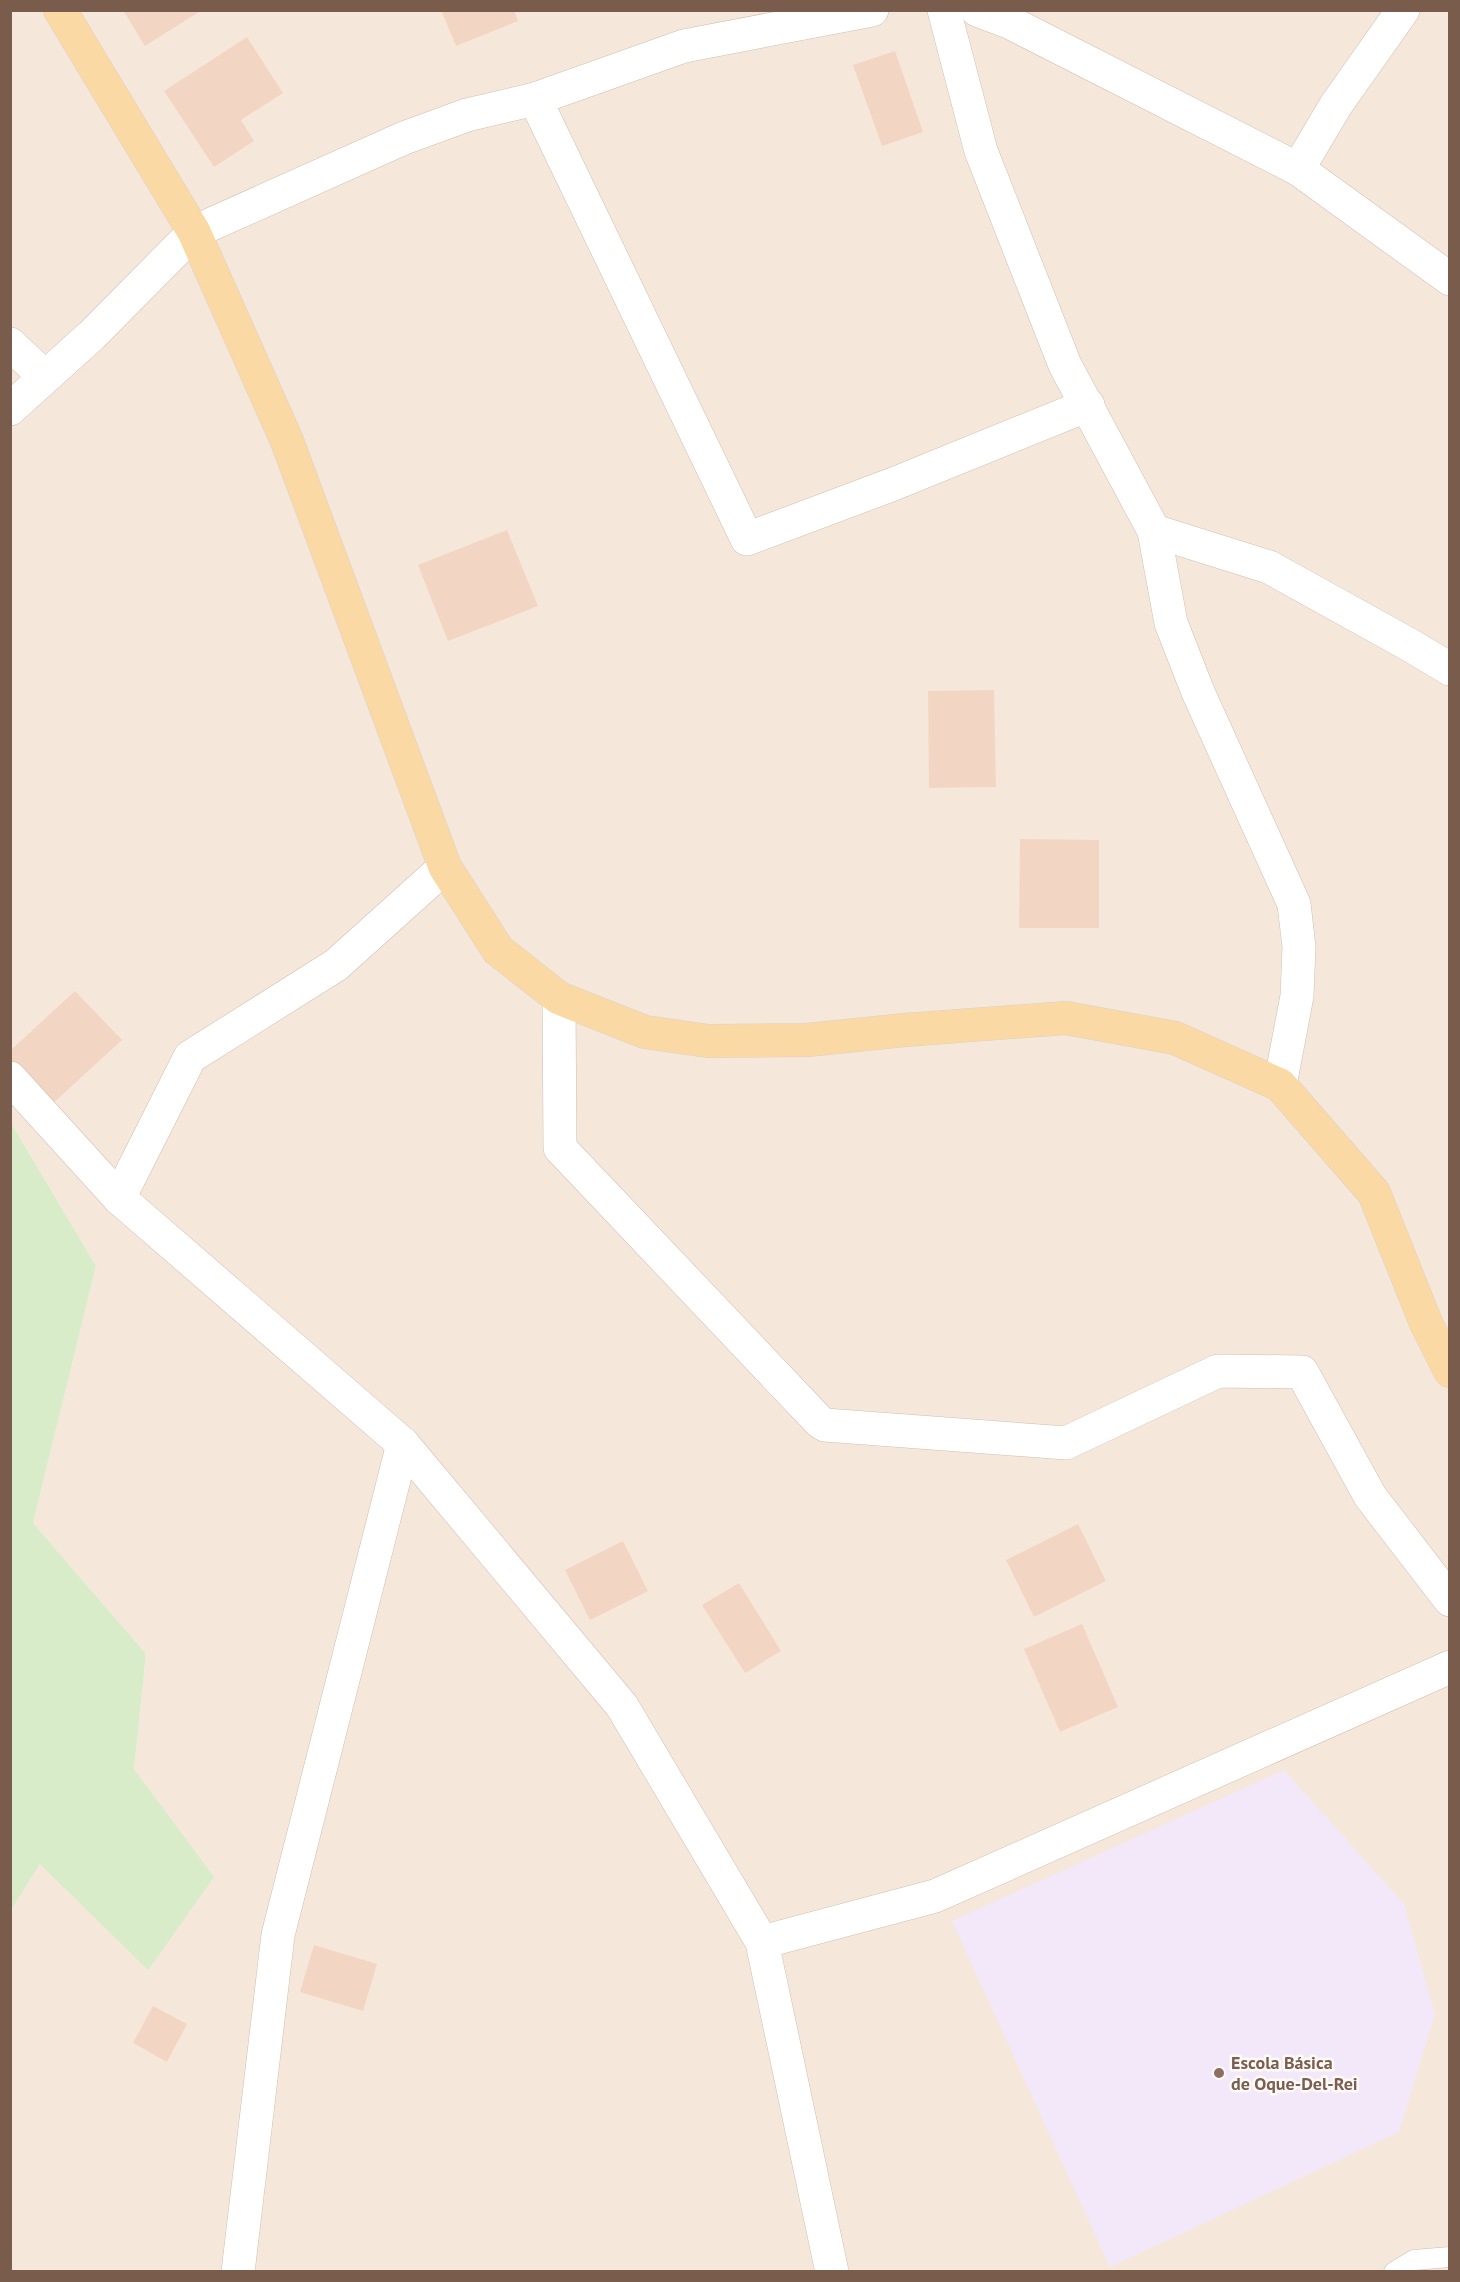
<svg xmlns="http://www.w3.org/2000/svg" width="1460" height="2282" viewBox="0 0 1460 2282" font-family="'PT Sans',sans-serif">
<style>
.residential{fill:#f5e8da}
.education{fill:#f3e8fa}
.green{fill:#d8ecc9}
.building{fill:#f3d5c3}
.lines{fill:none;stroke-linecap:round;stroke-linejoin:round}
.lane-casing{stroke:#d1beb0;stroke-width:21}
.street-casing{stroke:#d1beb0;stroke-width:34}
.primary-casing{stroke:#dad1cd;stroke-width:34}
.lane{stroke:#fff;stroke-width:20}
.street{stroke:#fff;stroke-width:33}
.primary{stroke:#fbd9a5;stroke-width:33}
.education-dot{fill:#8d6e63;stroke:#fffaf3;stroke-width:2}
.labels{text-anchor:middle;stroke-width:5;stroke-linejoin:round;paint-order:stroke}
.education-label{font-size:18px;font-weight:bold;fill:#785e54;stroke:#fffaf3;text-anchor:start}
</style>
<rect width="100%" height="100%" fill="#fdf6ec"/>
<!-- residential -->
<path class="residential" d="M11 11H1449V2271H11V1910L40 1864 214 1878 134 1769 146 1654 33 1523 96 1266 11 1123Z"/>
<!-- education -->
<path class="education" d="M1284 1770 1404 1904 1435 2014 1399 2132 1110 2267 952 1921Z"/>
<!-- green -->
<path class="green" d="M11 1123 96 1266 33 1523 146 1654 134 1769 214 1877 148 1970 40 1864 11 1910Z"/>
<!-- building -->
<g class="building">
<path d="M123 10H202L145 46Z"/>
<path d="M441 10H514L518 21 456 46Z"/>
<path d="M247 37 283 93 241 120 254 141 214 167 164 91Z"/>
<path d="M895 51 923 132 882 146 853 65Z"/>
<path d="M507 530 538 606 448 641 418 565Z"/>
<path d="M994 690 996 787 929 788 928 691Z"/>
<path d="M1020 839 1099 840V928H1019Z"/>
<path d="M75 991 122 1040 50 1106 10 1064V1051Z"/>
<path d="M1078 1524 1106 1581 1034 1617 1006 1560Z"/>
<path d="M623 1541 648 1591 590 1620 565 1570Z"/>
<path d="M739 1583 781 1651 745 1673 702 1605Z"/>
<path d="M1082 1624 1118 1707 1060 1732 1024 1649Z"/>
<path d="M314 1945 377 1964 363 2011 300 1992Z"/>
<path d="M153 2006 187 2024 167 2062 133 2043Z"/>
</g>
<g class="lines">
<!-- lane casing -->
<g class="lane-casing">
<path id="lane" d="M1394 2272 1414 2260 1450 2257"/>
</g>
<!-- street casing -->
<g class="street-casing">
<g id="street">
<path d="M944 10 981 151 1065 365 1154 531 1171 623 1198 692 1294 904 1299 947 1297 996 1280 1085"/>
<path d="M977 10 1009 22 1298 169 1450 279"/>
<path d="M535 99 747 539 891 485 1088 405"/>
<path d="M1298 169 1336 105 1403 10"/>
<path d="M10 344 45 377"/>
<path d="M10 409 92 335 194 232 404 138 467 115 535 99 684 46 872 10"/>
<path d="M1154 531 1269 567 1408 644 1450 669"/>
<path d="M559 998 560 1148 819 1421 825 1425 1066 1443 1218 1371 1302 1372 1370 1496 1450 1600"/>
<path d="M10 1078 119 1198 403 1444 622 1706 762 1942 832 2272"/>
<path d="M119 1198 190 1057 336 965 445 867"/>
<path d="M762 1942 935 1896 1450 1667"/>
<path d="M238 2272 278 1935 403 1444"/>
</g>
</g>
<!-- primary casing -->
<g class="primary-casing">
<path id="primary" d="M60 10 194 232 287 441 445 867 498 950 559 998 645 1032 708 1041 807 1040 905 1030 1066 1018 1175 1038 1280 1085 1374 1193 1426 1323 1450 1371"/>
</g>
<!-- lane -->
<use href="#lane" class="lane"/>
<!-- street -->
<use href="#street" class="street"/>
<!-- primary -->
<use href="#primary" class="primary"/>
</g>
<!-- markers -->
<circle class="education-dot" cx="1219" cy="2073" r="6"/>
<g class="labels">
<!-- education labels -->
<g class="education-label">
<text x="1231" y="2069">Escola Básica<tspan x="1231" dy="21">de Oque-Del-Rei</tspan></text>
</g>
</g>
<!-- border -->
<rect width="1460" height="2282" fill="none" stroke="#7a5c4d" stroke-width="24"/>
</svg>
